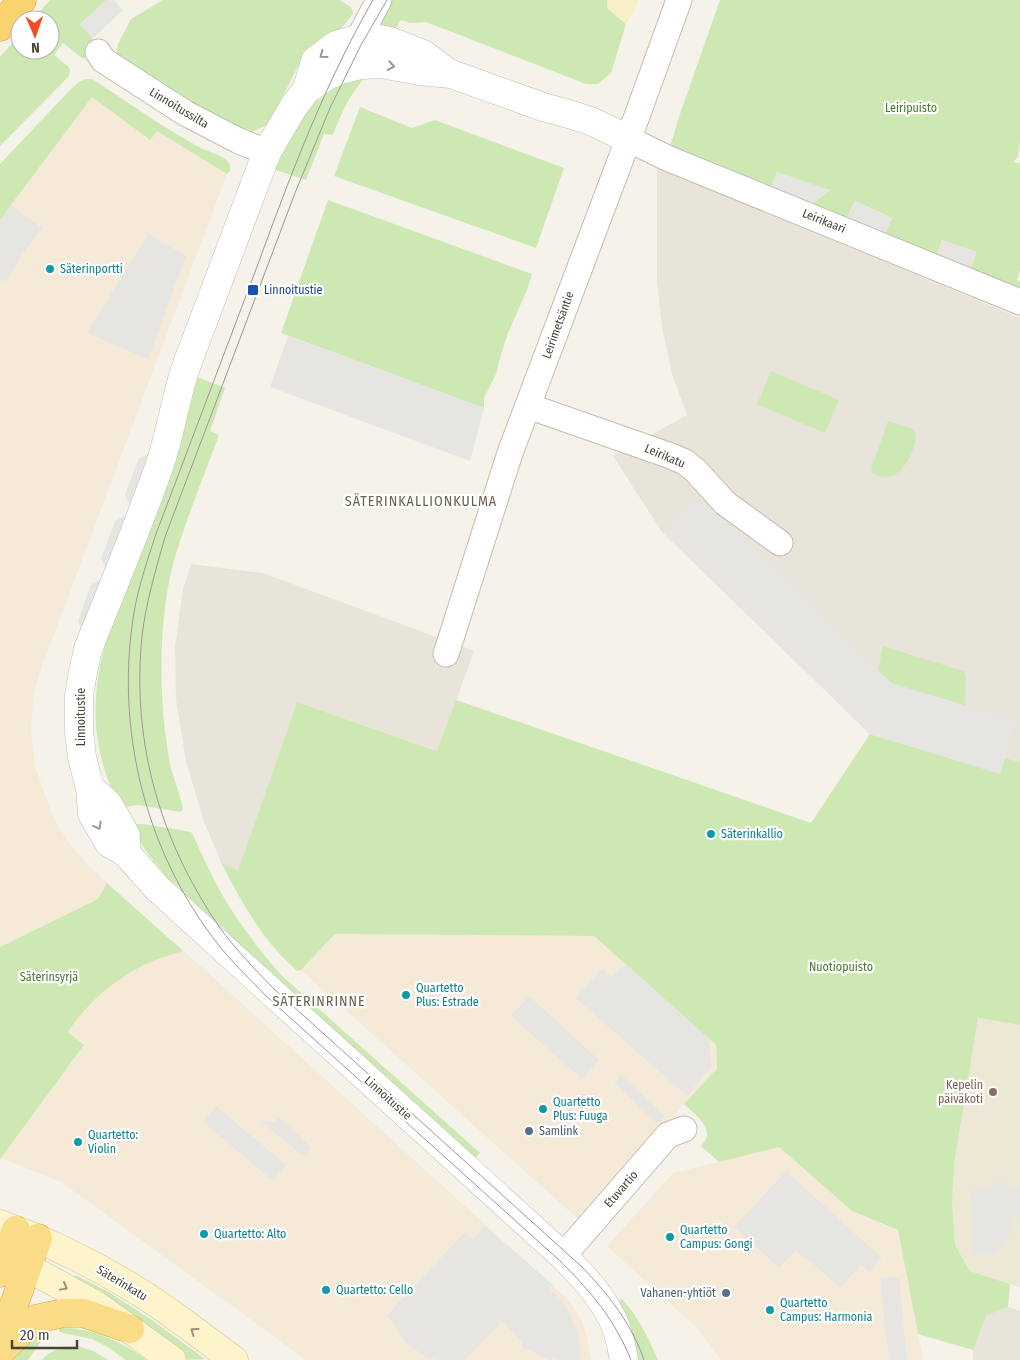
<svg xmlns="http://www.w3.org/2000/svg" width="1020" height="1360" viewBox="0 0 1020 1360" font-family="'Fira Sans Condensed',sans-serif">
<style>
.residential{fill:#e9e4d9}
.commercial{fill:#f5ead7}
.education{fill:#ede8d5}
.green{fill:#cee8b4}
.sand{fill:#f7efc8}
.parking{fill:#e7e5e2}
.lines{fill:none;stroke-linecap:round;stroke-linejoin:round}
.minor-casing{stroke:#c3bdb0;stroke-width:27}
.tertiary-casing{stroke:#c3bdb0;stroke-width:29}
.secondary-casing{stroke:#d3c79b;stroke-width:29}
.trunk-casing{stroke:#daa93f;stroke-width:29}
.motorway-casing{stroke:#daa93f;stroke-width:29}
.minor{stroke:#fff;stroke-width:25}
.tertiary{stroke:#fff;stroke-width:28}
.secondary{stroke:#fdf4cc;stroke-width:28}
.trunk{stroke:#fbdc86;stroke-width:28}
.motorway{stroke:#fad370;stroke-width:28}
.tram{stroke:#999;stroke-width:1}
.oneway{stroke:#9b9892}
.oneway2{stroke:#9a937b}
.culture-dot{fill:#0f9aa8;stroke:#fff;stroke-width:2}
.transit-dot{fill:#1a4fb4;stroke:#fff;stroke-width:2}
.education-dot{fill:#8d6e63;stroke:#fff;stroke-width:2}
.service-dot{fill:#5c6f8a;stroke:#fff;stroke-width:2}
.labels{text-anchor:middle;stroke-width:4.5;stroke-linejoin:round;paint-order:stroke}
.street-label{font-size:12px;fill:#494338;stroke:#fff}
.park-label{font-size:12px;fill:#467a2c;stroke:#fff}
.culture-label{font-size:12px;fill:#0d838f;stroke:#fff;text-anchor:start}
.transit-label{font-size:12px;fill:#164399;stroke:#fff;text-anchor:start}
.education-label{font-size:12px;fill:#785e54;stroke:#fff;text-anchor:end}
.service-label{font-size:12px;fill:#4e5e75;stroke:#fff;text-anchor:start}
.neighbourhood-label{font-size:14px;letter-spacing:1px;fill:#6b6250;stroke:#fff}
</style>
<rect width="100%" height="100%" fill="#f5f2ea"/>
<!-- residential -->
<g class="residential">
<path d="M657 166 1020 318V762L1005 758 870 734 662 532 613 456 687 415 672 374 662 327 657 280Z"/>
<path d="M191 564 263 573 474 651 438 751 297 702 238 872 221 862 204 822 186 761 176 700 175 647 183 589Z"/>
<path d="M1008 1307 1020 1311V1360H973V1350L986 1316Z"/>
</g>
<!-- commercial -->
<g class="commercial">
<path d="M92 97 149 140 157 130 227 174 39 674 34 693 32 712 31 732 33 750 36 769 50 809 59 828 73 848 89 866 107 883 98 899 0 947V221L11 205Z"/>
<path d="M335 934 594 936 716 1045 717 1068 579 1220 301 970Z"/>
<path d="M173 941 563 1295 574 1308 582 1321 586 1333 591 1360H305L246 1316 61 1182 0 1158 84 1045 68 1032 93 997Z"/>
<path d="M779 1147 852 1211 898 1231 923 1360H721L697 1328 607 1246 673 1173Z"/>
</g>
<!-- education -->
<path class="education" d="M978 1018 1020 1025V1287L970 1271 955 1245 952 1201 955 1158Z"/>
<!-- green -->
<g class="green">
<path d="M50 0H107L80 24 93 38 87 58H82L63 43 54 55 69 67 70 70 69 76 0 146V57L20 34V50H50V20H32Z"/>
<path d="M163 0H339L351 7 353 14 340 30 311 52 298 66 269 124 252 132 236 136 116 57 118 44 131 19Z"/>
<path d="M393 0H607V8L626 24 611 73 598 84H586L426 22 410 23 401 20 392 35 379 28 380 22Z"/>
<path d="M720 0H1020V141L1018 157 1013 162 1020 163V270L1017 280 1020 282V294L970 270 976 252 942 240 936 258 882 239 892 218 855 201 845 222 808 207 830 190 769 192 669 150 680 114Z"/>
<path d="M367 75C350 94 342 111 333 135L324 134 306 180 273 169 289 137 316 98 319 100C334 87 348 82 367 75Z"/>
<path d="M85 79H92L103 86C135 107 167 130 201 148 210 153 226 155 230 165V171L227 174 157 131 150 140 92 97 11 205 0 221V164L71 89 79 82Z"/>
<path d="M360 107 412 128 435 120 564 168 536 248 334 176Z"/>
<path d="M328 200 532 274 527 290 508 333 499 361 497 372 484 398V408L281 333Z"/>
<path d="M771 371 839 400 825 433 757 404Z"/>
<path d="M195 376 225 388 210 431 219 435C203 479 184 523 172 568 160 618 159 680 165 731 167 743 168 756 171 768 175 782 180 795 183 809L180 812 139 805 120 808C103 775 93 735 96 697 97 677 102 657 107 637L183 433Z"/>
<path d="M888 421 914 429C920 443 906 471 892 476 885 479 879 476 873 474L871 469Z"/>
<path d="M883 646 963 671 966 675 965 706 891 683 878 670Z"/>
<path d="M456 700 811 823 870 734 1000 773 1005 758 1020 762V1025L978 1018 955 1158 952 1201 955 1245 970 1271 1010 1284 1008 1307 986 1316 973 1350 918 1334 898 1230 852 1211 779 1147 719 1162 701 1146C704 1142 707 1139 707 1135 708 1123 692 1112 684 1104L717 1068 716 1045 594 936 335 934 301 970 297 971C288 962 278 953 270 943 251 918 235 891 221 862L238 871 297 702 437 751Z"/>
<path d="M129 824H144L191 832 193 835C206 864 219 892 237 918 250 938 265 956 280 974L480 1153 474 1159 259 967 261 964 230 936 224 928 192 901 174 882 172 884 146 851Z"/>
<path d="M107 883 183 951C173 954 163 957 153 961 119 975 88 1001 68 1032L84 1045 0 1159V947L98 899Z"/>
<path d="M75 1275 107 1291 152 1320 205 1359 183 1360 70 1285Z"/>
<path d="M621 1298C639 1318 647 1335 658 1360H635L619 1306Z"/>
<path d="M59 1328C92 1327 120 1341 147 1360H126L106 1346 92 1339 63 1333 59 1331Z"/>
<path d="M42 1331V1340L28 1360H13L16 1354Z"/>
<path d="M78 1346 93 1351 109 1360H42C51 1349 64 1347 78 1346Z"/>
</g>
<!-- sand -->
<path class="sand" d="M607 0H639L626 24 607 8Z"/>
<!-- parking -->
<g class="parking">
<path d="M106 0H114L123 10 93 38 80 25Z"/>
<path d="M777 172 830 190 808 207 769 192Z"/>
<path d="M855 201 892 218 882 239 845 222Z"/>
<path d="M11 205 42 228 21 256 6 282 0 278V221Z"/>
<path d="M148 234 186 256 148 359 87 333Z"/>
<path d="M942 240 977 252 970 270 936 258Z"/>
<path d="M288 336 484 408 470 461 270 387Z"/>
<path d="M151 453 131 508 125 495 139 458Z"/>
<path d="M697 495 891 683 1016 721 1000 774 870 734 662 532Z"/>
<path d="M127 515 107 571 101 558 115 521Z"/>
<path d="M103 579 83 634 78 621 91 584Z"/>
<path d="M627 965 709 1039 711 1067 687 1096 576 998 602 969 612 977 619 968Z"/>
<path d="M529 996 599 1060 582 1079 511 1016Z"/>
<path d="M621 1075 665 1116 658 1124 614 1083Z"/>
<path d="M216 1106 286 1165 273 1181 203 1122Z"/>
<path d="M280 1118 311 1147 303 1156 261 1121 273 1122Z"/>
<path d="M786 1171 882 1258 870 1272 861 1265 840 1288 811 1262 795 1251 779 1268 734 1227Z"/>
<path d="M998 1181 1020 1189V1217L1016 1215 1013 1218 1011 1233 996 1254H973L970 1191 987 1190Z"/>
<path d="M485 1226 553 1285 550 1289 560 1299 569 1312 577 1333 579 1345V1360H559L553 1357 552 1360H550L522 1347 521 1340 502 1322 465 1360H437L426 1357 406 1343 387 1315 465 1232 473 1239Z"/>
<path d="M899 1277 907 1360H889L880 1278Z"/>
</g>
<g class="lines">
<!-- minor casing -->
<g class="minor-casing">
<g id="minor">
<path d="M98 52 103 60 185 113 239 141 267 152"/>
<path d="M350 55 379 0"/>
<path d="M628 139 667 158 1020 302"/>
<path d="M528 406 671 456 685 462 696 471 725 503 780 543"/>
<path d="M446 654 510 453 637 116 679 0"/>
<path d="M563 1256 668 1135 684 1129"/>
</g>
</g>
<!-- tertiary casing -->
<g class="tertiary-casing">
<g id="tertiary">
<path d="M307 89 315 61 336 45 358 39 374 38 390 41 423 54 446 71"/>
<path d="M90 788 108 804 118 821 126 836V853"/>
<path d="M624 1360C622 1351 621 1342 618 1333 608 1302 585 1278 563 1256L158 889 126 853 109 843 92 814 90 788 82 757 79 732V696L82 677 88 649C112 589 137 529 159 467 171 433 175 398 187 364L267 152 294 106 307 89 325 77 343 69 360 65 381 64 420 71 451 74 543 107 569 114 593 122 628 139"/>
</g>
</g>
<!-- secondary casing -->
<g class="secondary-casing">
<g id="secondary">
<path d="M0 1224C50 1242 98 1266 144 1295 175 1315 204 1338 234 1360"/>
<path d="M6 1259 27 1267 96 1305 172 1360"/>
</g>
</g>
<!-- trunk casing -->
<g class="trunk-casing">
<g id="trunk">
<path d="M0 1273 16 1230"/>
<path d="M0 1343 38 1238"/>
<path d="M0 1352 22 1331 36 1319 63 1313H83L130 1329"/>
</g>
</g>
<!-- motorway casing -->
<g class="motorway-casing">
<path id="motorway" d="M0 27 22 0"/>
</g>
<!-- minor -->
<use href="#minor" class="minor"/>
<!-- tertiary -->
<use href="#tertiary" class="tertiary"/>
<!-- secondary -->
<use href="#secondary" class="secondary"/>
<!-- trunk -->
<use href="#trunk" class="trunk"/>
<!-- motorway -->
<use href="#motorway" class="motorway"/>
<!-- tram -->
<g class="tram">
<path d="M373 0C325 83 291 174 258 264 224 354 190 444 156 534 148 558 140 582 135 607 113 728 146 859 226 954 238 968 252 981 265 995L559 1260C591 1292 614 1318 631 1360"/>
<path d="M387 0 361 45 330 108 295 193 165 537C156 569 146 602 142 636 132 737 157 831 212 916 229 943 251 965 273 988L582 1267C608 1294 632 1324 644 1360"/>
</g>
</g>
<!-- one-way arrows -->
<defs><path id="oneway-chevron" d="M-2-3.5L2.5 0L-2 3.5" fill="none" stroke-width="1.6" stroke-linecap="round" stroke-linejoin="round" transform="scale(1.25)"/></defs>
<g class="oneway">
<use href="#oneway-chevron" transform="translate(323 55) rotate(144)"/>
<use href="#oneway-chevron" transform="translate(391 66) rotate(10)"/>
<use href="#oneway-chevron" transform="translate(98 826) rotate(61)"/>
</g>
<g class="oneway2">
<use href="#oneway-chevron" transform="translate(64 1287) rotate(29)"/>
<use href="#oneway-chevron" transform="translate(194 1331) rotate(-144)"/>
</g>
<!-- markers -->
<g class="culture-dot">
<circle cx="50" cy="269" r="5"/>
<circle cx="711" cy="834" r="5"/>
<circle cx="406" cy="995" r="5"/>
<circle cx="543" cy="1109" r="5"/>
<circle cx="78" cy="1142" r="5"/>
<circle cx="204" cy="1234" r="5"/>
<circle cx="670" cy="1237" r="5"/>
<circle cx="326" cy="1290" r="5"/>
<circle cx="770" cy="1310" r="5"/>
</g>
<rect class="transit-dot" x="247" y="284" width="12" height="12" rx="2.5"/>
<circle class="education-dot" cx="993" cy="1092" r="5"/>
<g class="service-dot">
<circle cx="529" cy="1131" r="5"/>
<circle cx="726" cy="1293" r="5"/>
</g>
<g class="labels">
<!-- street labels -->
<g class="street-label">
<text transform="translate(179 108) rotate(31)" y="4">Linnoitussilta</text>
<text transform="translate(824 221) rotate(22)" y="4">Leirikaari</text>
<text transform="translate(558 325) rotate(-70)" y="4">Leirimetsäntie</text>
<text transform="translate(665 456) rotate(23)" y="4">Leirikatu</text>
<text transform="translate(81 717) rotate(-90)" y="4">Linnoitustie</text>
<text transform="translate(388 1098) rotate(42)" y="4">Linnoitustie</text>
<text transform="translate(621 1189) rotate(-49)" y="4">Etuvartio</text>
<text transform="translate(122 1283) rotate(31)" y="4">Säterinkatu</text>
</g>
<!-- park labels -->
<g class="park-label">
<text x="911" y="112">Leiripuisto</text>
<text x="841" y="971">Nuotiopuisto</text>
<text x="49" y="981">Säterinsyrjä</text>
</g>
<!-- culture labels -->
<g class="culture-label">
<text x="60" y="273">Säterinportti</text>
<text x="721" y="838">Säterinkallio</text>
<text x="416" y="992">Quartetto<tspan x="416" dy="14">Plus: Estrade</tspan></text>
<text x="553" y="1106">Quartetto<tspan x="553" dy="14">Plus: Fuuga</tspan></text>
<text x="88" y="1139">Quartetto:<tspan x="88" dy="14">Violin</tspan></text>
<text x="680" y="1234">Quartetto<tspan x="680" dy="14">Campus: Gongi</tspan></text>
<text x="214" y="1238">Quartetto: Alto</text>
<text x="336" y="1294">Quartetto: Cello</text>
<text x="780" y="1307">Quartetto<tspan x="780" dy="14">Campus: Harmonia</tspan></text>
</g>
<!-- transit labels -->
<g class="transit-label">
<text x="264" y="294">Linnoitustie</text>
</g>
<!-- education labels -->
<g class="education-label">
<text x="983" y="1089">Kepelin<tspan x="983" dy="14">päiväkoti</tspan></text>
</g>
<!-- service labels -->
<g class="service-label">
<text x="539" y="1135">Samlink</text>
<text x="716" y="1297" text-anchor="end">Vahanen-yhtiöt</text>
</g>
<!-- neighbourhood labels -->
<g class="neighbourhood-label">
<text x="421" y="506">SÄTERINKALLIONKULMA</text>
<text x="319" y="1006">SÄTERINRINNE</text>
</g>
</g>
<!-- north arrow -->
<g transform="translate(35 35) rotate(178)"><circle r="24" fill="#ffffff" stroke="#b6b4af"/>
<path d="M0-4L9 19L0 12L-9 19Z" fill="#f54b21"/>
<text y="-8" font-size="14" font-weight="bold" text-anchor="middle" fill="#494338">N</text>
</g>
<!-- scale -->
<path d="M12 1340v8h65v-8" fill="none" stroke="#494338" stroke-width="2.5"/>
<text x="20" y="1340" font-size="15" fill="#494338" stroke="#ffffff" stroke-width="4" paint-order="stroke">20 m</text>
</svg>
